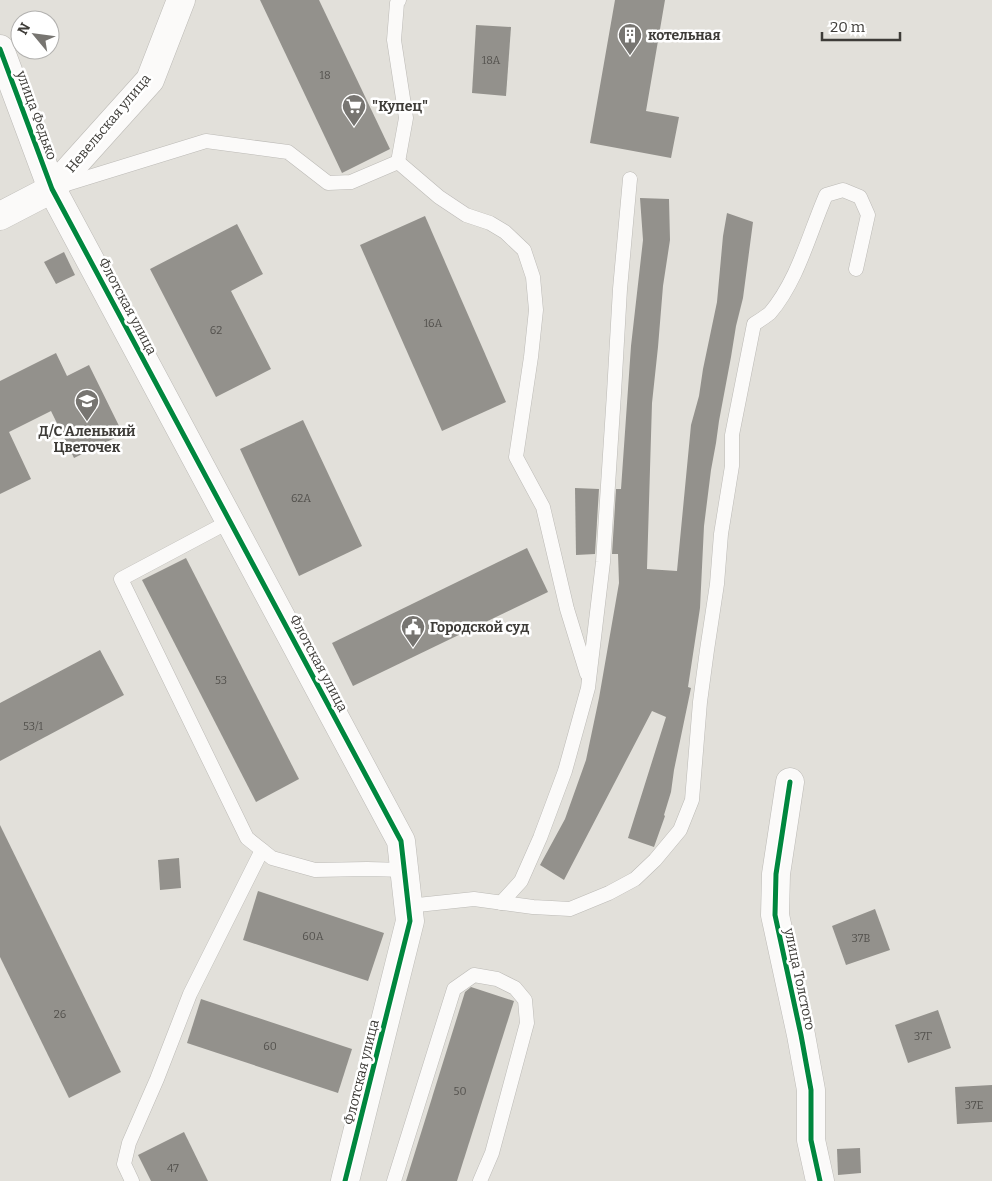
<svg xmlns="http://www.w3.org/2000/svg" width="992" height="1181" viewBox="0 0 992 1181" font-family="Bitter,serif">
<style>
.building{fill:#93918c}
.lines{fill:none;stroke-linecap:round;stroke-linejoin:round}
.service-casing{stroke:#bcbab6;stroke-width:15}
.minor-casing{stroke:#bcbab6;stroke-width:29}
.tertiary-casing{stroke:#bcbab6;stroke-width:29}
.service{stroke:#fbfaf9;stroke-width:14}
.minor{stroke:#fbfaf9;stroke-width:28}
.tertiary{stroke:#fbfaf9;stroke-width:28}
.cycleway-casing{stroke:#fff;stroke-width:8}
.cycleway{stroke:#00873e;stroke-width:5}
.labels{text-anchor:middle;stroke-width:5;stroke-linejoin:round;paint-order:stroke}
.number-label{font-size:11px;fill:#53514d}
.poi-label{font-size:14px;font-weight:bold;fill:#3e3c38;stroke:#fff;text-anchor:start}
.street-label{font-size:14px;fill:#3e3c38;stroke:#fff}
</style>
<rect width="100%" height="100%" fill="#e2e0da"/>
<!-- building -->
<g class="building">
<path d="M260 0H319L390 149 342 173Z"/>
<path d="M615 0H665L646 111 679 117 671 158 590 143Z"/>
<path d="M476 25 511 27 506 96 472 93Z"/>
<path d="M640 198 669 199 670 240 663 286 658 347 652 403 647 569 677 571 691 425 699 396 703 369 717 302 723 236 727 213 753 222 743 298 736 326 731 357 719 421 716 443 711 470 704 526 700 608 688 687 691 688 674 770 671 792 664 815 665 816 654 847 628 838 666 717 652 711 564 880 540 865 565 819 586 760 599 698 619 583 618 554H612L616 489H621L631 346 643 240Z"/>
<path d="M425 216 506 402 442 431 360 245Z"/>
<path d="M237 224 263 274 231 291 271 369 216 397 150 269Z"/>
<path d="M64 252 75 275 56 284 44 262Z"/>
<path d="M56 353 67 376 89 365 123 434 74 458 51 411 9 432 31 479 0 494V381Z"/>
<path d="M303 420 362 546 299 576 240 449Z"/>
<path d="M575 488 599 489 595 554 576 555Z"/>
<path d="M527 548 548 592 353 686 332 643Z"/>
<path d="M186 558 299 779 256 802 142 580Z"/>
<path d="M100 650 124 695 0 761V703Z"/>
<path d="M0 825 121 1072 69 1098 0 957Z"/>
<path d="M179 858 181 888 160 890 158 860Z"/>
<path d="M258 891 384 933 368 981 243 940Z"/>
<path d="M875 909 890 950 846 965 832 926Z"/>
<path d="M471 987 514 1001 457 1181H406L465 992Z"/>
<path d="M201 999 352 1049 338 1093 187 1043Z"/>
<path d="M938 1010 951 1048 908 1063 895 1025Z"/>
<path d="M992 1085V1122L957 1124 955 1087Z"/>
<path d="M184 1132 208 1181H151L138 1155Z"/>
<path d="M860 1148 861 1173 838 1175 837 1149Z"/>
</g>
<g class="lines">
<!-- service casing -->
<g class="service-casing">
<g id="service">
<path d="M398 162 439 197 466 215 490 223 505 232 524 250 533 277 536 310 531 357 516 457 543 507 567 609 587 674"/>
<path d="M60 186 206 141 288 152 328 183 351 182 398 162 406 118 394 40 397 3 399 0"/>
<path d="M230 521 121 579 247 838 272 858 315 870 367 869 405 870"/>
<path d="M501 903 521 881 540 838 565 771 588 688 603 562 614 393 620 289 630 179"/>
<path d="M408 906 474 899 533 907 570 909 609 893 635 879 655 860 680 830 692 800 700 702 707 650 717 584 721 534 732 466V435L754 324C759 321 765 317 770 313 798 280 809 234 826 195L843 190 860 197 868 215 856 269"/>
<path d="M132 1181 124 1164 129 1143 157 1079 190 994 262 850"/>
<path d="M394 1181 454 989 474 975 497 979 515 988 525 1000 527 1023 492 1153 480 1181"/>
</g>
</g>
<!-- minor casing -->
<g class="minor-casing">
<g id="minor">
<path d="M0 49 52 189 401 841 410 921 345 1181"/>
<path d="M790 782 776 874 775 915 801 1035 811 1090V1140L820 1181"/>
</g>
</g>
<!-- tertiary casing -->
<g class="tertiary-casing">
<path id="tertiary" d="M0 216 52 189 150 80 181 0"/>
</g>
<!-- service -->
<use href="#service" class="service"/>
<!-- minor -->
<use href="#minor" class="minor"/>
<!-- tertiary -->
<use href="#tertiary" class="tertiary"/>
<!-- cycleway casing -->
<g class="cycleway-casing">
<g id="cycleway">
<path d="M0 49 52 189 401 841 410 921 345 1181"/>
<path d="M790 782 776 874 775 915 801 1035 811 1090V1140L820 1181"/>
</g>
</g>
<!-- cycleway -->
<use href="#cycleway" class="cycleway"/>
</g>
<!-- icons -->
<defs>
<g id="building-pin" transform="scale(1.25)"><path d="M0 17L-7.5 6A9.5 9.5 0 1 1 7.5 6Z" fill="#777571" stroke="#fff"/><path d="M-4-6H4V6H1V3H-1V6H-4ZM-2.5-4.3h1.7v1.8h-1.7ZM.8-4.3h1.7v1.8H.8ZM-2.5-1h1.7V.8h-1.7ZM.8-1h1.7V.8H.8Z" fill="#fff"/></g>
<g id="supermarket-pin" transform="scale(1.25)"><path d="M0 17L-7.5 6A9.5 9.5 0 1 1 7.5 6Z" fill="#777571" stroke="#fff"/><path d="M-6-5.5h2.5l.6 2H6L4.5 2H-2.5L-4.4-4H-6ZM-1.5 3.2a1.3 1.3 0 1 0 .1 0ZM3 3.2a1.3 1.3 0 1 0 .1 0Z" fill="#fff"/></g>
<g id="school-pin" transform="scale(1.25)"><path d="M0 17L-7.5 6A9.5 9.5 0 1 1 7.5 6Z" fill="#777571" stroke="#fff"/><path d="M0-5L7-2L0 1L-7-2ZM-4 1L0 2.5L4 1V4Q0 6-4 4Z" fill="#fff"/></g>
<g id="civic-pin" transform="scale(1.25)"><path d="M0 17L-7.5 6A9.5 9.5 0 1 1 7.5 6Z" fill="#777571" stroke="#fff"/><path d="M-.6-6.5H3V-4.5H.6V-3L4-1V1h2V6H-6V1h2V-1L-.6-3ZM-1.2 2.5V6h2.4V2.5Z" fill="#fff"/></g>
</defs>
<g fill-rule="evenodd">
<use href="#building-pin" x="630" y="35"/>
<use href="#supermarket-pin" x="354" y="106"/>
<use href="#school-pin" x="87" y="401"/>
<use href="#civic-pin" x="413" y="627"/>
</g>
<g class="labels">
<!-- number labels -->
<g class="number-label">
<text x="491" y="64">18А</text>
<text x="325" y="79">18</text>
<text x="433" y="327">16А</text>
<text x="216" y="334">62</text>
<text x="301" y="502">62А</text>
<text x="221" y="684">53</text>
<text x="33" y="730">53/1</text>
<text x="313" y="940">60А</text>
<text x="861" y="942">37В</text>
<text x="60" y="1018">26</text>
<text x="923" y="1040">37Г</text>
<text x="270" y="1050">60</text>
<text x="460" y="1095">50</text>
<text x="974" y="1109">37Е</text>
<text x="173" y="1172">47</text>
</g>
<!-- poi labels -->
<g class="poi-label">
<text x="648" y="40">котельная</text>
<text x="372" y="111">"Купец"</text>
<text x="87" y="436" text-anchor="middle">Д/С Аленький<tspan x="87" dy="16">Цветочек</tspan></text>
<text x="430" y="632">Городской суд</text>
</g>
<!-- street labels -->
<g class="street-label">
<text transform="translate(37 115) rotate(70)" y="5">улица Федько</text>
<text transform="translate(108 123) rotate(-50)" y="5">Невельская улица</text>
<text transform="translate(128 306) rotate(62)" y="5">Флотская улица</text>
<text transform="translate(319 663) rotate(62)" y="5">Флотская улица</text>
<text transform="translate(800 979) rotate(78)" y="5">улица Толстого</text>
<text transform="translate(361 1072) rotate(-76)" y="5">Флотская улица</text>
</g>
</g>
<!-- north arrow -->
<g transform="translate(35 35) rotate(299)"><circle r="24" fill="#ffffff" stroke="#b2b1af"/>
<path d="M0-4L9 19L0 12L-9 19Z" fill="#777571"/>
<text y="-8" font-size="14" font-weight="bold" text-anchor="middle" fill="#3e3c38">N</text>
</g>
<!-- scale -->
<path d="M822 32v8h78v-8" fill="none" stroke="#3e3c38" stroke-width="2.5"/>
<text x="830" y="32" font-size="15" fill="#3e3c38" stroke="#ffffff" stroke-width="4" paint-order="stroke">20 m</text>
</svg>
